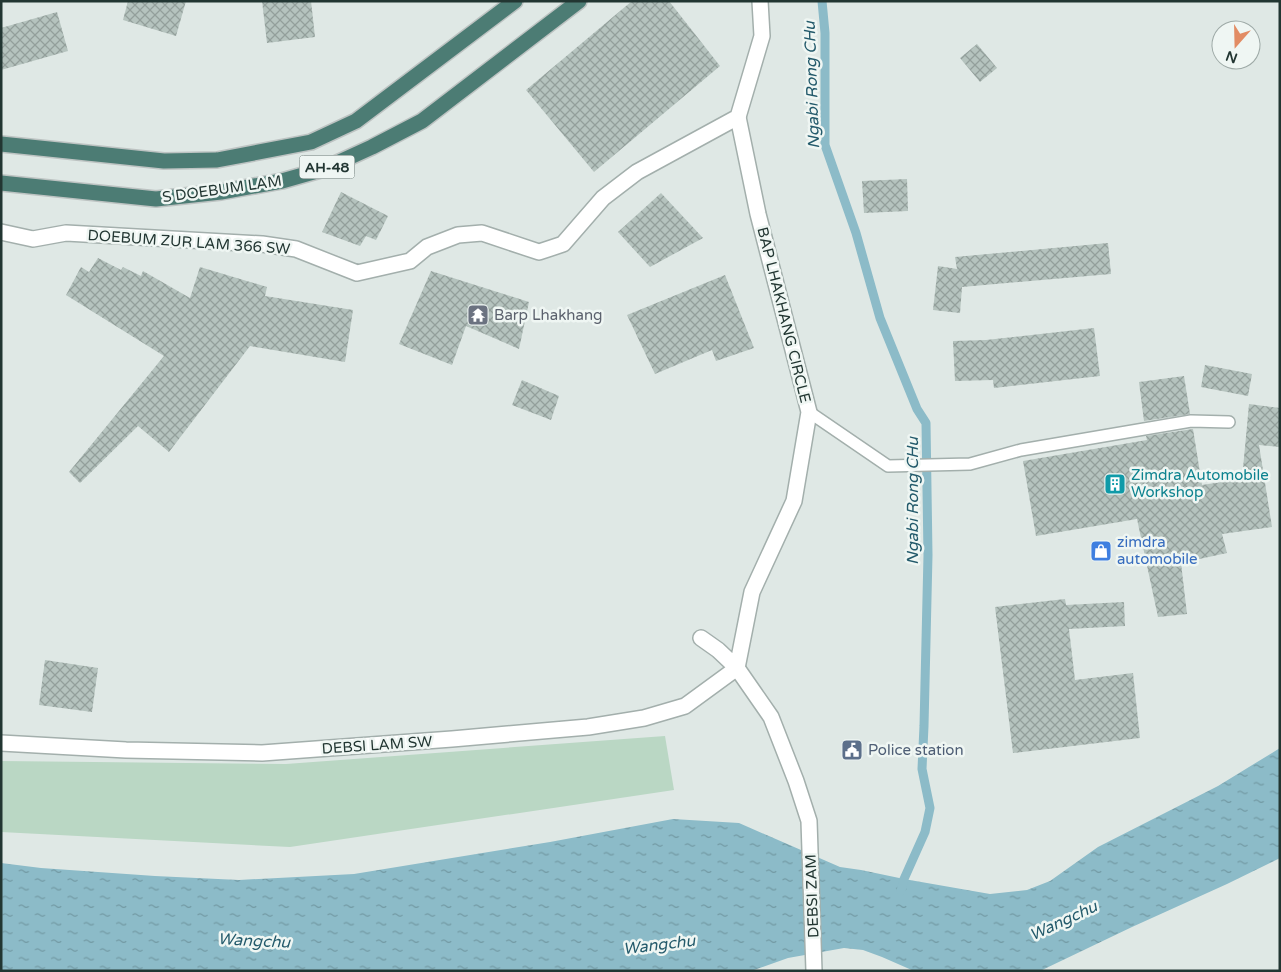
<svg xmlns="http://www.w3.org/2000/svg" width="1281" height="972" viewBox="0 0 1281 972" font-family="'Varela Round',sans-serif">
<style>
.pitch{fill:#bad7c4}
.water{fill:url(#water-ripples)}
.lines{fill:none;stroke-linecap:round;stroke-linejoin:round}
.stream{stroke:#8cbbc8;stroke-width:9}
.building{fill:url(#building-cross-hatch)}
.service-casing{stroke:#a3afac;stroke-width:14}
.minor-casing{stroke:#a3afac;stroke-width:18}
.trunk-casing{stroke:#bdc3c2;stroke-width:18}
.service{stroke:#fff;stroke-width:11}
.minor{stroke:#fff;stroke-width:15}
.trunk{stroke:#4c7c74;stroke-width:15}
.labels{text-anchor:middle;stroke-width:5;stroke-linejoin:round;paint-order:stroke}
.shield{fill:#eff6f3;stroke:#60706c;stroke-width:1}
.shield-label{font-size:14px;font-weight:bold;fill:#223632}
.street-label{font-size:15px;fill:#223632;stroke:#eff6f3}
.worship-label{font-size:15px;fill:#5b616d;stroke:#eff6f3;text-anchor:start}
.culture-label{font-size:15px;fill:#0d838f;stroke:#eff6f3;text-anchor:start}
.shop-label{font-size:15px;fill:#366cbe;stroke:#eff6f3;text-anchor:start}
.service-label{font-size:15px;fill:#4e5e75;stroke:#eff6f3;text-anchor:start}
.water-label{font-size:16px;font-style:italic;fill:#235a6b;stroke:#eff6f3}
</style>
<defs>
<pattern id="water-ripples" width="26" height="14" patternUnits="userSpaceOnUse" patternTransform="scale(1.25)"><rect width="26" height="14" fill="#8cbbc8"/><path d="M2 4q2-2 4 0t4 0M15 11q2-2 4 0t4 0" fill="none" stroke="#7299a3"/></pattern>
<pattern id="building-cross-hatch" width="8" height="8" patternUnits="userSpaceOnUse" patternTransform="scale(1.25)"><rect width="8" height="8" fill="#b5c3be"/><path d="M0 0l8 8M0 8l8-8" fill="none" stroke="#939f9b"/></pattern>
</defs>
<rect width="100%" height="100%" fill="#dfe8e5"/>
<!-- pitch -->
<path class="pitch" d="M665 736 674 790 290 847 1 832V761L286 764Z"/>
<!-- water -->
<path class="water" d="M1280 748V858L1227 884 1132 927 1040 971H914L882 957 863 950 844 948 788 958 751 971H1V863L41 868 155 876 239 880 354 874 550 842 673 819 739 823 840 867 861 870 904 879 990 894 1027 890 1050 881 1098 847 1218 786Z"/>
<g class="lines">
<!-- stream -->
<path class="stream" d="M822 1 825 33V145L856 233 880 318 917 409 926 423 928 555 924 726 922 769 930 808 925 832 904 879 901 891"/>
</g>
<!-- building -->
<g class="building">
<path d="M128 1H186L176 36 123 20Z"/>
<path d="M262 1H311L315 37 267 43Z"/>
<path d="M632 1H669L720 66 594 172 526 90Z"/>
<path d="M57 12 68 51 1 70V28Z"/>
<path d="M977 44 997 68 980 82 960 58Z"/>
<path d="M907 179 908 211 864 213 862 181Z"/>
<path d="M341 192 388 216 376 240 366 236 360 246 322 232Z"/>
<path d="M661 193 703 238 650 267 618 232Z"/>
<path d="M1108 243 1111 274 962 287 960 313 933 310 938 266 957 269 955 257Z"/>
<path d="M98 258 121 270 123 267 141 276 143 271 190 298 200 267 267 287 265 296 353 310 345 362 250 346 169 452 138 426 80 483 69 472 164 356 66 295 81 267 89 272Z"/>
<path d="M431 271 529 302 519 349 466 326 452 365 399 344Z"/>
<path d="M725 275 754 348 716 361 712 350 655 374 627 315Z"/>
<path d="M1094 328 1100 376 994 388 993 380 955 381 953 341 986 340Z"/>
<path d="M1205 365 1252 374 1248 396 1201 387Z"/>
<path d="M1184 376 1190 414 1144 421 1139 382Z"/>
<path d="M522 380 559 396 551 420 512 405Z"/>
<path d="M1249 404 1280 408V447L1259 445 1272 527 1222 534 1227 553 1181 563 1187 614 1158 617 1137 519 1036 536 1023 461 1147 440 1146 436 1193 429 1202 485 1242 479Z"/>
<path d="M1065 599 1066 605 1124 602 1125 626 1069 629 1075 680 1133 673 1140 738 1013 753 995 607Z"/>
<path d="M45 660 98 668 92 712 39 705Z"/>
</g>
<g class="lines">
<!-- service casing -->
<g class="service-casing">
<path id="service" d="M809 412 888 466 970 464 1021 450 1191 421 1229 422"/>
</g>
<!-- minor casing -->
<g class="minor-casing">
<g id="minor">
<path d="M1 232 33 239 66 233 262 244 296 249 357 273 410 261 427 247 458 235 482 233 539 252 563 244 603 198 637 172 738 117 762 36 760 1"/>
<path d="M701 638 718 650 737 668 752 592 794 501 809 412 758 214 738 117"/>
<path d="M1 743 126 750 262 753 452 739 588 727 644 718 685 706 737 668 771 717 796 781 809 821 814 971"/>
</g>
</g>
<!-- trunk casing -->
<g class="trunk-casing">
<g id="trunk">
<path d="M1 144 164 161 217 160 311 142 356 121 515 1"/>
<path d="M1 183 156 199 221 192 282 181 324 169 372 147 422 121 579 1"/>
</g>
</g>
<!-- service -->
<use href="#service" class="service"/>
<!-- minor -->
<use href="#minor" class="minor"/>
<!-- trunk -->
<use href="#trunk" class="trunk"/>
</g>
<!-- icons -->
<defs>
<g id="temple-square" transform="scale(1.125)"><rect x="-9" y="-9" width="18" height="18" rx="4" fill="#6b7280" stroke="#eff6f3"/><path d="M0-6L5-2H3V0L6.5 2.5H4V6H1.5V3h-3V6H-4V2.5H-6.5L-3 0V-2H-5Z" fill="#fff"/></g>
<g id="building-square" transform="scale(1.125)"><rect x="-9" y="-9" width="18" height="18" rx="4" fill="#0f9aa8" stroke="#eff6f3"/><path d="M-4-6H4V6H1V3H-1V6H-4ZM-2.5-4.3h1.7v1.8h-1.7ZM.8-4.3h1.7v1.8H.8ZM-2.5-1h1.7V.8h-1.7ZM.8-1h1.7V.8H.8Z" fill="#fff"/></g>
<g id="shop-square" transform="scale(1.125)"><rect x="-9" y="-9" width="18" height="18" rx="4" fill="#3f7fe0" stroke="#eff6f3"/><path d="M-5-2.5h2.3a2.7 3.5 0 0 1 5.4 0H5L5.5 6h-11ZM-1.5-2.5h3a1.5 2.3 0 0 0-3 0Z" fill="#fff"/></g>
<g id="civic-square" transform="scale(1.125)"><rect x="-9" y="-9" width="18" height="18" rx="4" fill="#5c6f8a" stroke="#eff6f3"/><path d="M-.6-6.5H3V-4.5H.6V-3L4-1V1h2V6H-6V1h2V-1L-.6-3ZM-1.2 2.5V6h2.4V2.5Z" fill="#fff"/></g>
</defs>
<g fill-rule="evenodd">
<use href="#temple-square" x="478" y="315"/>
<use href="#building-square" x="1115" y="484"/>
<use href="#shop-square" x="1101" y="551"/>
<use href="#civic-square" x="852" y="750"/>
</g>
<g class="labels">
<!-- shield labels -->
<rect class="shield" x="299.5" y="155.5" width="55" height="23" rx="4"/>
<g class="shield-label">
<text x="327" y="172">AH-48</text>
</g>
<!-- street labels -->
<g class="street-label">
<text transform="translate(222 189) rotate(-8)" y="5">S DOEBUM LAM</text>
<text transform="translate(189 242) rotate(4)" y="5">DOEBUM ZUR LAM 366 SW</text>
<text transform="translate(784 315) rotate(76)" y="5">BAP LHAKHANG CIRCLE</text>
<text transform="translate(377 745) rotate(-4)" y="5">DEBSI LAM SW</text>
<text transform="translate(812 896) rotate(-92)" y="5">DEBSI ZAM</text>
</g>
<!-- worship labels -->
<g class="worship-label">
<text x="494" y="320">Barp Lhakhang</text>
</g>
<!-- culture labels -->
<g class="culture-label">
<text x="1131" y="480">Zimdra Automobile<tspan x="1131" dy="17">Workshop</tspan></text>
</g>
<!-- shop labels -->
<g class="shop-label">
<text x="1117" y="547">zimdra<tspan x="1117" dy="17">automobile</tspan></text>
</g>
<!-- service labels -->
<g class="service-label">
<text x="868" y="755">Police station</text>
</g>
<!-- water labels -->
<g class="water-label">
<text transform="translate(811 85) rotate(-92)" y="6">Ngabi Rong CHu</text>
<text transform="translate(912 501) rotate(-90)" y="6">Ngabi Rong CHu</text>
<text transform="translate(1063 920) rotate(-25)" y="6">Wangchu</text>
<text transform="translate(254 940) rotate(3)" y="6">Wangchu</text>
<text transform="translate(659 944) rotate(-7)" y="6">Wangchu</text>
</g>
</g>
<!-- border -->
<rect width="1281" height="972" fill="none" stroke="#223632" stroke-width="5"/>
<!-- north arrow -->
<g transform="translate(1236 45) rotate(200)"><circle r="24" fill="#eff6f3" stroke="#9da9a6"/>
<path d="M0-4L9 19L0 12L-9 19Z" fill="#e28c64"/>
<text y="-8" font-size="14" font-weight="bold" text-anchor="middle" fill="#223632">N</text>
</g>
</svg>
